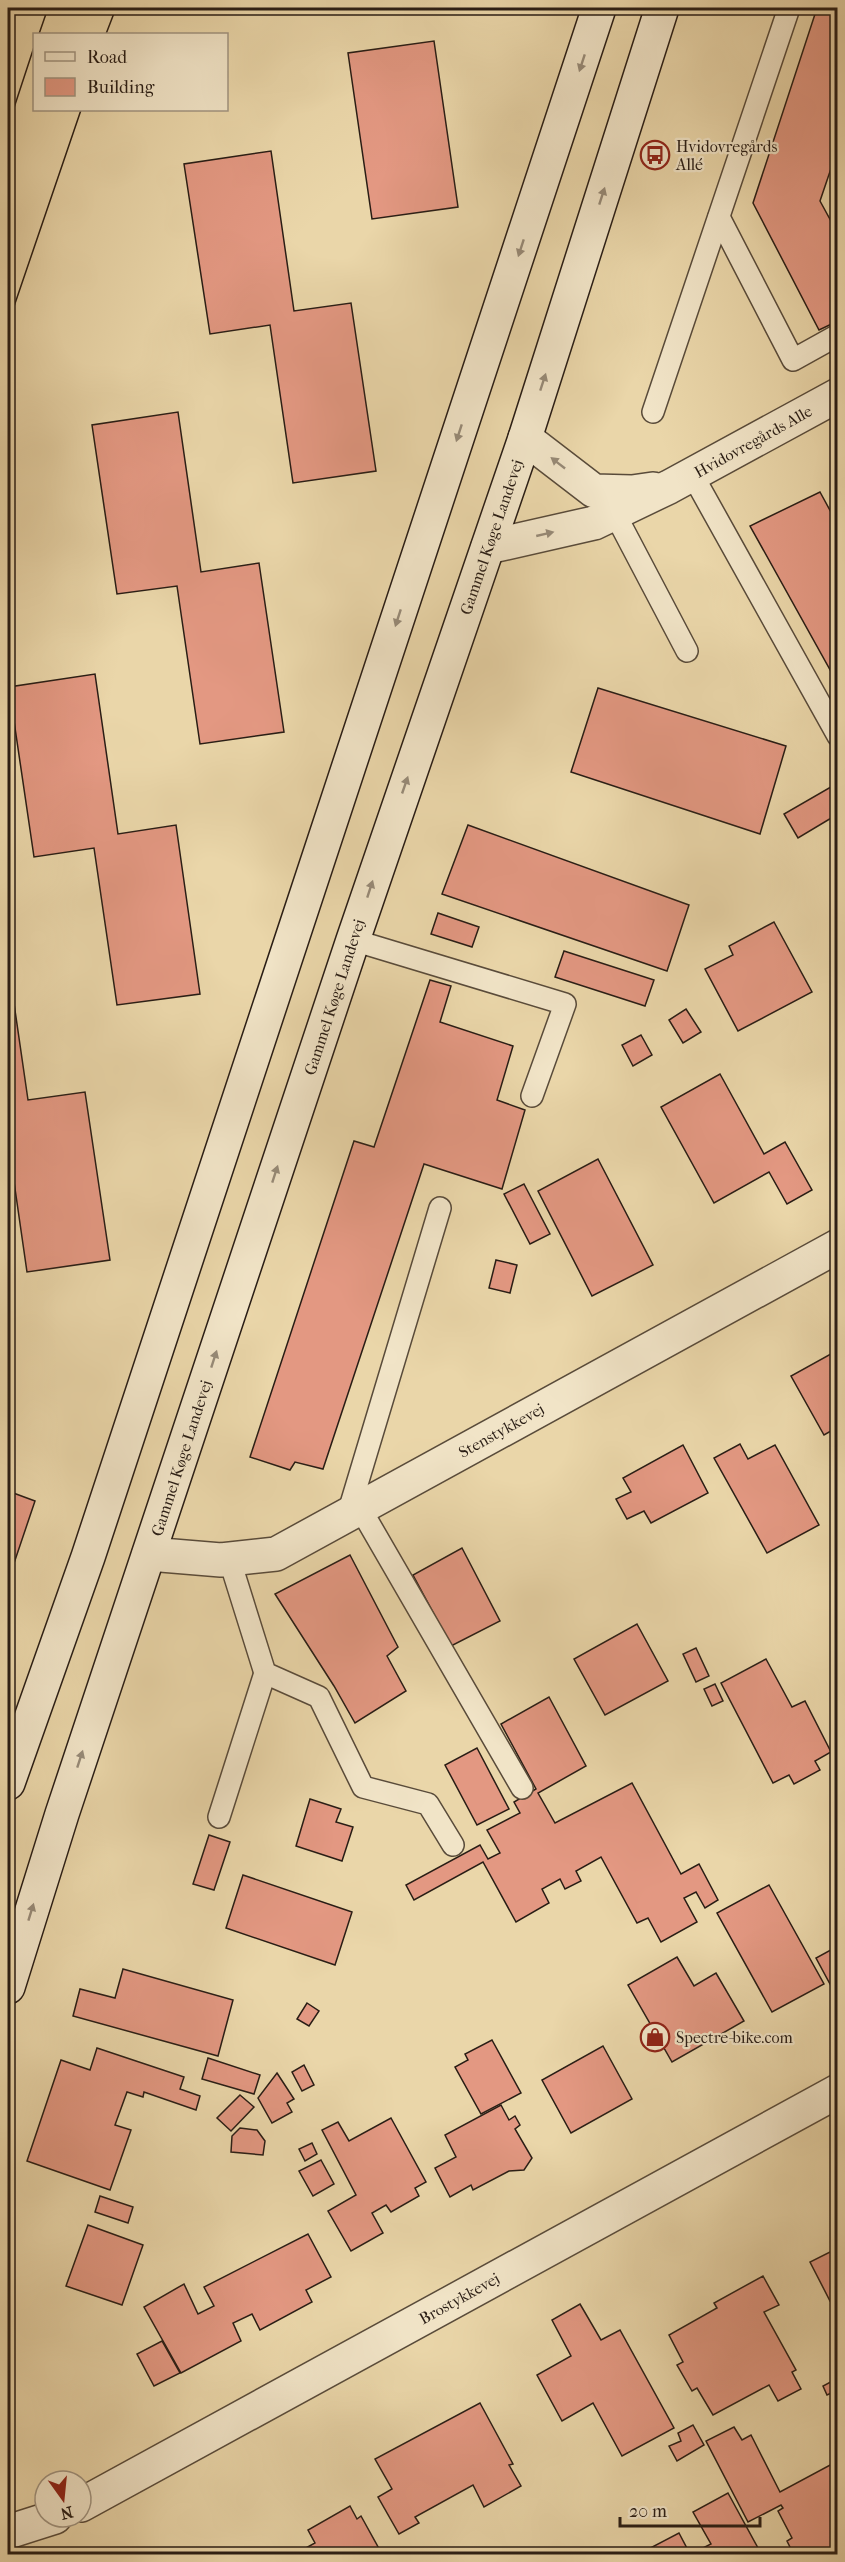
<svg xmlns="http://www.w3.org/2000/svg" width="845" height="2562" viewBox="0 0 845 2562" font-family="'IM FELL French Canon',serif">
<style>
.building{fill:#e39882;stroke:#291d15;stroke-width:1.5}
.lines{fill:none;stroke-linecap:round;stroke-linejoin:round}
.service-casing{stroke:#594b3a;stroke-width:24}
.minor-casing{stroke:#594b3a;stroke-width:36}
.tertiary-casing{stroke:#594b3a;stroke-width:36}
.secondary-casing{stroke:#291d15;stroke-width:36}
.service{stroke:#f1e4c7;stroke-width:21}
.minor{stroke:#f1e4c7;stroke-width:33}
.tertiary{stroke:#f1e4c7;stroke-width:33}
.secondary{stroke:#f1e4c7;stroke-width:33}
.tram{stroke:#291d15;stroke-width:1.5}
.oneway{fill:#978a77}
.labels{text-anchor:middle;stroke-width:4.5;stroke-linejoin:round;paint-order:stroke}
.poi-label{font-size:16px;fill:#291d15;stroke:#f1e4c7;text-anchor:start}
.street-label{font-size:16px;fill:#291d15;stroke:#f1e4c7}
</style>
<rect width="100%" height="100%" fill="#ead6a9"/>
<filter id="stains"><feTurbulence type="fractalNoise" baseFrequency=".00333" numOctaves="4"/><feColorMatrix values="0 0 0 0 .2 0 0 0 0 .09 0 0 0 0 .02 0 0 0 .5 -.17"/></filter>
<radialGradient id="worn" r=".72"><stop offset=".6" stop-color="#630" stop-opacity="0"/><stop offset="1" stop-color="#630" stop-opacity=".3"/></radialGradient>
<!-- building -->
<g class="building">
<path d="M817 8H838V148L820 201 838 234V321L819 330 753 203Z"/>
<path d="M434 41 458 207 372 219 348 53Z"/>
<path d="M271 151 294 311 351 303 376 471 293 483 270 325 210 334 184 164Z"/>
<path d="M178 412 201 572 259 563 284 732 200 744 177 586 117 594 92 425Z"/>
<path d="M820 492 838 525V684L750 526Z"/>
<path d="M95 674 118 834 176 825 200 994 117 1005 94 848 34 857 9 687Z"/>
<path d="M598 688 786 746 760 834 571 772Z"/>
<path d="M836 784 838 814 798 838 784 814Z"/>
<path d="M468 825 689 905 667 971 442 894Z"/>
<path d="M438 913 479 927 472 947 431 934Z"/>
<path d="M774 922 812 992 738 1031 705 969 733 955 729 946Z"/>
<path d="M564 951 654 980 645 1006 555 977Z"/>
<path d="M8 962 28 1100 85 1092 110 1260 27 1272 8 1140Z"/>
<path d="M430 980 451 986 440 1022 513 1046 497 1100 525 1110 502 1189 424 1164 323 1469 295 1462 290 1470 250 1457 354 1141 374 1147Z"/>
<path d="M686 1009 701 1032 683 1043 669 1020Z"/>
<path d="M641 1035 652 1055 633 1066 622 1045Z"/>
<path d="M720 1074 764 1154 785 1142 812 1190 787 1204 769 1172 714 1203 661 1107Z"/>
<path d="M598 1159 653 1265 592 1296 538 1191Z"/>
<path d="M524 1184 550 1234 530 1244 504 1194Z"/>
<path d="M496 1260 517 1265 510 1293 489 1288Z"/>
<path d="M838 1350V1427L824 1435 791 1376Z"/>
<path d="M740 1444 748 1459 775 1445 819 1525 767 1553 714 1458Z"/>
<path d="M683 1445 708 1493 651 1523 644 1511 627 1519 616 1499 631 1492 623 1478Z"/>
<path d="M8 1491 35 1501 8 1581Z"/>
<path d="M462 1548 500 1621 451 1646 413 1575Z"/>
<path d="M350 1555 398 1647 387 1656 406 1691 355 1723 334 1686 275 1594Z"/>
<path d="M637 1624 668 1681 605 1715 574 1659Z"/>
<path d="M696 1648 709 1676 696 1682 683 1654Z"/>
<path d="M766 1659 792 1707 805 1701 831 1752 815 1761 820 1770 794 1784 789 1775 773 1783 721 1683Z"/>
<path d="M715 1684 723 1701 712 1706 704 1689Z"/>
<path d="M549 1697 586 1766 538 1793 555 1823 632 1783 681 1874 699 1864 718 1900 705 1908 696 1892 684 1898 697 1922 661 1942 648 1918 637 1923 601 1857 576 1871 581 1881 565 1889 560 1879 542 1889 549 1903 516 1922 483 1862 414 1900 406 1885 480 1845 488 1859 500 1853 487 1830 520 1813 514 1802 536 1789 501 1724Z"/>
<path d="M477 1748 509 1809 477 1825 445 1765Z"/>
<path d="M310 1799 341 1809 336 1822 353 1827 342 1861 296 1846Z"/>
<path d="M209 1835 230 1842 214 1890 193 1884Z"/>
<path d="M243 1875 352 1912 335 1965 226 1928Z"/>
<path d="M769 1885 824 1984 772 2012 717 1913Z"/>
<path d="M838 1946V1997H837L816 1958Z"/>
<path d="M677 1957 694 1986 716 1973 744 2021 672 2062 628 1985Z"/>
<path d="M123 1969 233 2000 218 2056 73 2016 80 1989 115 1998Z"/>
<path d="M307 2003 319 2011 309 2026 297 2019Z"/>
<path d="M492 2040 521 2093 481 2114 455 2067 468 2060 465 2054Z"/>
<path d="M603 2046 632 2099 571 2133 542 2080Z"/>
<path d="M97 2048 184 2077 180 2089 200 2096 196 2110 144 2092 143 2097 127 2092 115 2125 131 2130 110 2190 27 2161 61 2060 90 2070Z"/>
<path d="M208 2058 260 2075 254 2094 202 2079Z"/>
<path d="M304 2065 314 2085 302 2091 292 2072Z"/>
<path d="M277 2073 294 2099 287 2103 292 2112 272 2123 258 2098Z"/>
<path d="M240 2095 254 2107 231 2131 217 2118Z"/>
<path d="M501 2105 509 2120 515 2116 520 2125 515 2129 532 2158 524 2170 509 2171 473 2190 471 2185 450 2197 435 2168 456 2157 445 2135Z"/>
<path d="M391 2118 426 2182 415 2188 419 2196 391 2212 386 2205 372 2213 383 2233 351 2251 328 2211 356 2195 322 2130 338 2122 349 2141Z"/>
<path d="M240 2128 257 2130 265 2141 263 2155 231 2152 232 2136Z"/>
<path d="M312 2143 317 2154 305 2161 299 2149Z"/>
<path d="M321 2160 334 2184 313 2196 299 2171Z"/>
<path d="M100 2196 133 2207 128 2223 95 2212Z"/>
<path d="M88 2225 143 2245 122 2305 66 2286Z"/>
<path d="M308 2234 331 2277 306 2290 312 2302 260 2330 252 2314 233 2323 241 2341 181 2373 144 2307 184 2284 198 2314 214 2306 204 2287Z"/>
<path d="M838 2248V2298L830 2301 810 2262Z"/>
<path d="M763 2276 779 2305 764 2312 796 2370 792 2372 801 2389 778 2401 769 2385 713 2415 697 2388 692 2391 677 2365 683 2362 669 2335 717 2308 714 2303Z"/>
<path d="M580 2304 601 2340 620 2330 674 2428 622 2456 593 2403 562 2421 537 2375 571 2356 552 2320Z"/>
<path d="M162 2341 180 2373 154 2386 137 2354Z"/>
<path d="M838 2378V2390L827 2395 823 2386Z"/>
<path d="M480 2403 513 2464 509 2465 521 2486 484 2507 473 2485 415 2517 419 2523 399 2534 378 2497 392 2489 375 2459Z"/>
<path d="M693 2425 704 2445 677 2461 669 2446 681 2441 678 2433Z"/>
<path d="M734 2427 742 2440 751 2435 780 2492 832 2464 838 2474V2554H800L797 2549 792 2551 787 2541 792 2538 778 2511 783 2508 781 2505 748 2522 706 2441Z"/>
<path d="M728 2493 758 2548 746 2554H691L711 2544 693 2512Z"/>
<path d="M350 2506 357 2519 361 2516 382 2554H295L315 2543 308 2530Z"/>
<path d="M679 2533 690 2554H639Z"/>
</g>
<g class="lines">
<!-- service casing -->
<g class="service-casing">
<g id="service">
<path d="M719 217 793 360 838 335"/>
<path d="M653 412 789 8"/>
<path d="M692 474 838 736"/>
<path d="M615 514 687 651"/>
<path d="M353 940 565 1004 532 1096"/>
<path d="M360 1508 522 1788"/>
<path d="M348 1514 440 1208"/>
<path d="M229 1558 265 1673 319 1697 363 1787 428 1804 453 1845"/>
<path d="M219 1817 265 1673"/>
</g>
</g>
<!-- minor casing -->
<g class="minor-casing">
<g id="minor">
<path d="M525 438 594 491 632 492 653 489"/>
<path d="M488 547 594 523 669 487 838 395"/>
<path d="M149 1554 221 1560 276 1554 838 1246"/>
</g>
</g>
<!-- tertiary casing -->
<g class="tertiary-casing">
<g id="tertiary">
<path d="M81 2505 838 2091"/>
<path d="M8 2532 55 2517"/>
</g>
</g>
<!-- secondary casing -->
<g class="secondary-casing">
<g id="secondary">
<path d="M8 1783 88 1557 599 8"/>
<path d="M8 1987 62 1814 353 940 525 438 662 8"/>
</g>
</g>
<!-- service -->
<use href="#service" class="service"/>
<!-- minor -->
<use href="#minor" class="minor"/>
<!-- tertiary -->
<use href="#tertiary" class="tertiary"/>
<!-- secondary -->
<use href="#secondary" class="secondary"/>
<!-- tram -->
<g class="tram">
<path d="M39 34 48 8"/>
<path d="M106 34 116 8"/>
<path d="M8 126 34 47"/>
<path d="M8 324 81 110"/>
</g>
</g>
<!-- one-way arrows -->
<defs><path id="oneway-solid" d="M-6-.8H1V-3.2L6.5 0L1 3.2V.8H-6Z" transform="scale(1.5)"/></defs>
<g class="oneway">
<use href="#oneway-solid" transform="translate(582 63) rotate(108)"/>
<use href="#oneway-solid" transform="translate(602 196) rotate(-72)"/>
<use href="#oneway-solid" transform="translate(521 248) rotate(108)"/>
<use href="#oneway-solid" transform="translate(543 382) rotate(-72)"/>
<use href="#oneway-solid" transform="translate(459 433) rotate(108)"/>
<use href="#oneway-solid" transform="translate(558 463) rotate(-142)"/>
<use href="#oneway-solid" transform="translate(545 534) rotate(-13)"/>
<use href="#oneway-solid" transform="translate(398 618) rotate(108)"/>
<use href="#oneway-solid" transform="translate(405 785) rotate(-71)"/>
<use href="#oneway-solid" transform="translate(370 889) rotate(-72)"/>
<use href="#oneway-solid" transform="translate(275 1174) rotate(-72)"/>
<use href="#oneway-solid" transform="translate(214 1359) rotate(-72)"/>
<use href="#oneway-solid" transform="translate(80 1759) rotate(-72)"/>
<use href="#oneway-solid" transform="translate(31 1912) rotate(-73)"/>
</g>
<!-- icons -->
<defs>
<g id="bus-ring" transform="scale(1.5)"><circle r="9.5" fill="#f1e4c7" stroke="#8f2418" stroke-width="1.5"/><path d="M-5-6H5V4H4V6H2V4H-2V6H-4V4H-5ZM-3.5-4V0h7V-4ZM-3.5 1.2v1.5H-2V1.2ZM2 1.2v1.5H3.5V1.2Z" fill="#8f2418"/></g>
<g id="shop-ring" transform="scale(1.5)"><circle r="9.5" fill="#f1e4c7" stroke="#8f2418" stroke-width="1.5"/><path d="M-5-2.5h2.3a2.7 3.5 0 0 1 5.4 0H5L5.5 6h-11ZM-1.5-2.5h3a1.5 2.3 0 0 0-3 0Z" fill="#8f2418"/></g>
</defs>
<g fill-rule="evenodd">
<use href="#bus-ring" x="655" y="155"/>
<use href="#shop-ring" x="655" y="2037"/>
</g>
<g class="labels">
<!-- poi labels -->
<g class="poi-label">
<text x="676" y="152">Hvidovregårds<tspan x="676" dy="18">Allé</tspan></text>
<text x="676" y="2043">Spectre-bike.com</text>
</g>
<!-- street labels -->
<g class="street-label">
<text transform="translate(753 441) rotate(-29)" y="6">Hvidovregårds Alle</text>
<text transform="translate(491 537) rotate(-71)" y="6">Gammel Køge Landevej</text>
<text transform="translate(334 997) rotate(-72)" y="6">Gammel Køge Landevej</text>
<text transform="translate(501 1430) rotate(-29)" y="6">Stenstykkevej</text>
<text transform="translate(181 1458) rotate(-72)" y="6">Gammel Køge Landevej</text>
<text transform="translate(459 2298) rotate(-29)" y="6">Brostykkevej</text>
</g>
</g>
<!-- margin -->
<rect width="845" height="2562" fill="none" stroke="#ead6a9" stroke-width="30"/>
<rect x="9" y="9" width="827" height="2544" fill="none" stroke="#291d15" stroke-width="3"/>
<rect x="15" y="15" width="815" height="2532" fill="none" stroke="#291d15" stroke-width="1.5"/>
<!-- legend -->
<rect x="33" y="33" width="195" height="78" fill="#f1e4c7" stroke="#a19480" stroke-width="1.5"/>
<rect x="45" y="52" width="30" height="9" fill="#f1e4c7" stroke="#a19480" stroke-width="1.5"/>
<text x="87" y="63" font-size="18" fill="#291d15">Road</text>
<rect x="45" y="78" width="30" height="18" fill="#e39882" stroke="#a19480" stroke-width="1.5"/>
<text x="87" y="93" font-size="18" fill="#291d15">Building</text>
<!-- north arrow -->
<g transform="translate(63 2499) rotate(165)"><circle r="28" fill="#f1e4c7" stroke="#a19480" stroke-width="1.5"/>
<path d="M0-4.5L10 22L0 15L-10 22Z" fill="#8f2418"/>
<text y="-9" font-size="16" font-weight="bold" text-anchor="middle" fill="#291d15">N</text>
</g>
<!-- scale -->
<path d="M620 2517v9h140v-9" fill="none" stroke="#291d15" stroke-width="3"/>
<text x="629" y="2517" font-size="18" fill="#291d15" stroke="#f1e4c7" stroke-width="4.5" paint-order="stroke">20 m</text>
<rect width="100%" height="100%" filter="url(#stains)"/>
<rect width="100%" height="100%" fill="url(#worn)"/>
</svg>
